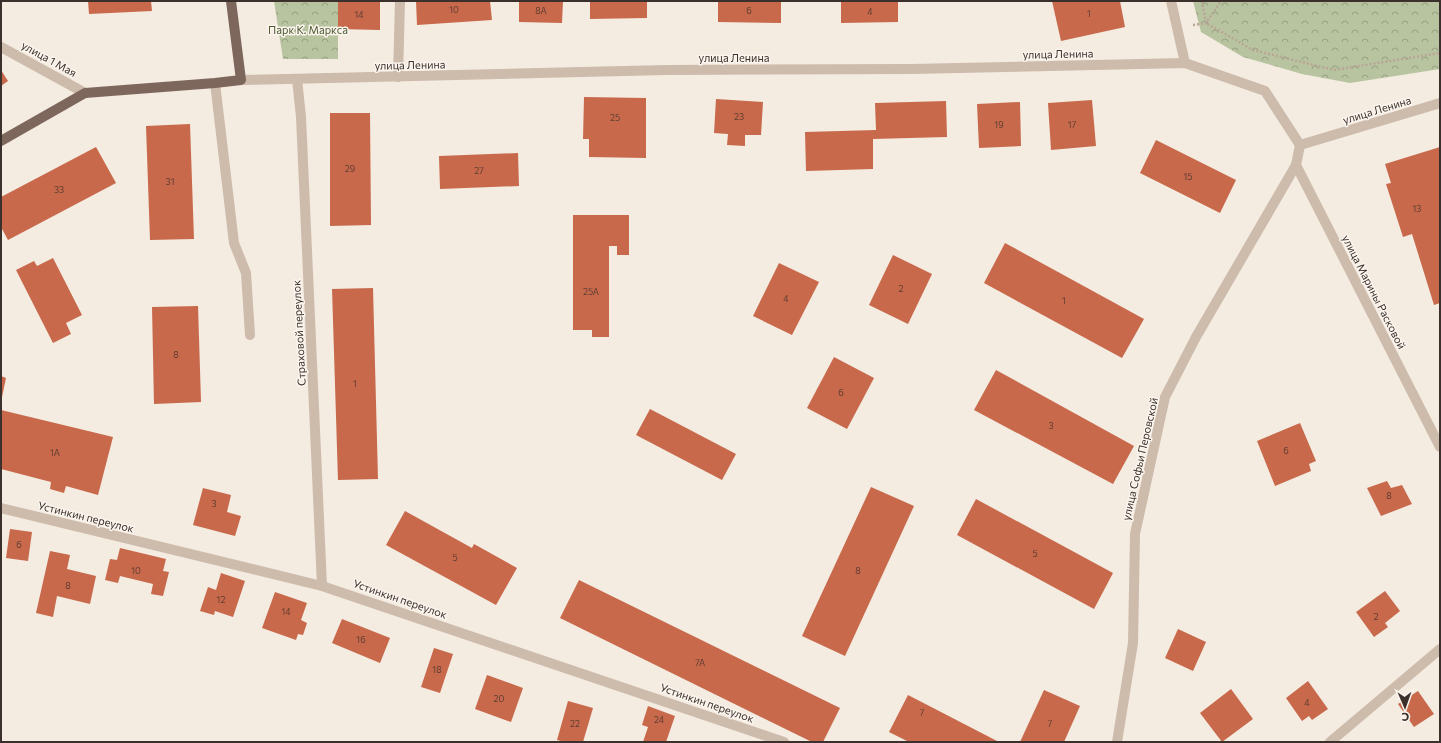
<svg xmlns="http://www.w3.org/2000/svg" width="1441" height="743" viewBox="0 0 1441 743" font-family="Commissioner,sans-serif">
<style>
.forest{fill:url(#forest-crowns)}
.building{fill:#c8694b}
.lines{fill:none;stroke-linecap:round;stroke-linejoin:round}
.path{stroke:#b9a596;stroke-width:2.5;stroke-dasharray:2 2;stroke-linecap:butt}
.lane{stroke:#cdbbac;stroke-width:10}
.street{stroke:#cdbbac;stroke-width:10}
.primary{stroke:#7d675c;stroke-width:10}
.labels{text-anchor:middle;stroke-width:3;stroke-linejoin:round;paint-order:stroke}
.number-label{font-size:9px;fill:#5e3e33}
.park-label{font-size:11px;fill:#4a5a2e;stroke:#fbf5ee}
.street-label{font-size:11px;fill:#3b302b;stroke:#fbf5ee}
</style>
<defs>
<pattern id="forest-crowns" width="20" height="18" patternUnits="userSpaceOnUse"><rect width="20" height="18" fill="#b8c4a0"/><path d="M2 6a3 3 0 1 1 6 0M12 15a3 3 0 1 1 6 0" fill="none" stroke="#97a083"/></pattern>
</defs>
<rect width="100%" height="100%" fill="#f4ebe1"/>
<!-- forest -->
<g class="forest">
<path d="M274 1H338V59H283Z"/>
<path d="M1193 1H1440V69L1350 83 1302 74 1243 57 1201 32Z"/>
</g>
<!-- building -->
<g class="building">
<path d="M88 1H151L152 11 89 14Z"/>
<path d="M338 1H380V30L338 29Z"/>
<path d="M416 1H490L492 20 417 25Z"/>
<path d="M519 1H563L562 23 519 22Z"/>
<path d="M590 1H647V18L590 19Z"/>
<path d="M718 1H781V23L718 22Z"/>
<path d="M841 1H898V22L841 23Z"/>
<path d="M1052 1H1120L1125 27 1061 41Z"/>
<path d="M1 70 8 81 1 86Z"/>
<path d="M584 97 646 98V158L589 157V139H583Z"/>
<path d="M716 99 763 102 761 135H745V146L727 145 728 134 714 133Z"/>
<path d="M1092 100 1096 146 1051 150 1048 103Z"/>
<path d="M946 101 947 137 873 139V169L806 171 805 132 876 130 875 103Z"/>
<path d="M1020 102 1021 146 979 148 977 104Z"/>
<path d="M330 113H370L371 225 330 226Z"/>
<path d="M190 124 194 239 150 240 146 126Z"/>
<path d="M1156 140 1236 180 1220 213 1140 173Z"/>
<path d="M96 147 116 183 8 240 1 227V197Z"/>
<path d="M1440 147V303L1434 305 1412 234 1403 237 1386 184 1391 183 1385 164Z"/>
<path d="M518 153 519 186 440 189 439 156Z"/>
<path d="M573 215H629V255H617V246H609V337H592V330H573Z"/>
<path d="M1005 243 1144 319 1122 358 984 283Z"/>
<path d="M893 255 932 274 908 324 869 305Z"/>
<path d="M53 258 82 315 66 323 71 334 53 343 16 270 34 261 37 266Z"/>
<path d="M779 263 819 282 792 335 753 316Z"/>
<path d="M373 288 378 479 338 480 332 289Z"/>
<path d="M198 306 201 402 154 404 152 307Z"/>
<path d="M834 357 874 378 847 429 807 408Z"/>
<path d="M996 370 1134 446 1113 484 974 410Z"/>
<path d="M1 376 6 378 2 397 1 396Z"/>
<path d="M650 409 736 454 722 480 636 435Z"/>
<path d="M1 410 113 437 98 495 66 486 64 493 50 489 51 482 1 469Z"/>
<path d="M1300 423 1316 461 1309 464 1311 471 1275 486 1257 441Z"/>
<path d="M1387 481 1391 488 1402 485 1412 504 1381 516 1367 488Z"/>
<path d="M871 487 914 506 845 656 802 636Z"/>
<path d="M203 488 231 495 227 512 241 516 235 536 193 525Z"/>
<path d="M976 499 1113 573 1094 609 957 535Z"/>
<path d="M405 511 472 548 474 544 517 568 496 605 386 545Z"/>
<path d="M10 529 32 532 28 561 6 558Z"/>
<path d="M120 548 166 559 163 571 169 572 163 596 151 594 153 584 120 576 118 583 105 580 110 559 117 560Z"/>
<path d="M50 551 70 555 67 569 96 576 90 604 57 596 53 617 36 613Z"/>
<path d="M221 573 245 581 233 617 215 611 214 615 200 611 208 587 216 590Z"/>
<path d="M579 580 840 708 823 742H812L560 618Z"/>
<path d="M1385 591 1400 611 1385 623 1388 627 1374 637 1356 612Z"/>
<path d="M275 592 307 603 301 620 307 623 303 635 298 634 296 640 262 628Z"/>
<path d="M342 619 390 638 380 663 332 643Z"/>
<path d="M1178 629 1206 642 1193 671 1165 658Z"/>
<path d="M434 648 453 654 440 693 421 687Z"/>
<path d="M487 675 523 688 511 722 475 709Z"/>
<path d="M1308 681 1328 709 1312 720 1309 716 1302 721 1286 698Z"/>
<path d="M1231 689 1253 719 1222 742 1200 713Z"/>
<path d="M1044 690 1080 706 1064 742H1020Z"/>
<path d="M1418 691 1434 714 1414 727 1398 704Z"/>
<path d="M908 695 999 742H909L889 732Z"/>
<path d="M568 701 593 708 583 742H565L557 740Z"/>
<path d="M648 706 675 716 666 742H643L648 727 642 725Z"/>
</g>
<g class="lines">
<!-- path -->
<g class="path">
<path d="M1202 1 1206 23 1253 50 1334 70 1440 53"/>
<path d="M1193 25 1206 23 1221 1"/>
</g>
<!-- lane -->
<g class="lane">
<path d="M398 77 400 1"/>
<path d="M215 83 234 243 246 273 250 335"/>
</g>
<!-- street -->
<g class="street">
<path d="M1171 1 1185 63"/>
<path d="M1 47 85 93"/>
<path d="M297 79 301 117 322 586"/>
<path d="M241 80 666 70 911 69 1185 63 1265 91 1300 145"/>
<path d="M1300 145 1296 165 1440 447"/>
<path d="M1300 145 1440 103"/>
<path d="M1 508 322 586 784 742"/>
<path d="M1117 742 1133 643 1135 534 1165 397 1196 337 1296 165"/>
<path d="M1330 742 1440 649"/>
</g>
<!-- primary -->
<path class="primary" d="M1 141 85 93 215 83 241 80 231 1"/>
</g>
<g class="labels">
<!-- number labels -->
<g class="number-label">
<text x="454" y="13">10</text>
<text x="541" y="14">8А</text>
<text x="749" y="14">6</text>
<text x="870" y="15">4</text>
<text x="1089" y="17">1</text>
<text x="359" y="18">14</text>
<text x="739" y="120">23</text>
<text x="615" y="121">25</text>
<text x="999" y="128">19</text>
<text x="1072" y="128">17</text>
<text x="350" y="172">29</text>
<text x="479" y="174">27</text>
<text x="1188" y="180">15</text>
<text x="170" y="185">31</text>
<text x="59" y="193">33</text>
<text x="1417" y="212">13</text>
<text x="901" y="292">2</text>
<text x="591" y="295">25А</text>
<text x="786" y="302">4</text>
<text x="1064" y="304">1</text>
<text x="176" y="358">8</text>
<text x="355" y="387">1</text>
<text x="841" y="396">6</text>
<text x="1051" y="429">3</text>
<text x="1286" y="454">6</text>
<text x="55" y="456">1А</text>
<text x="1389" y="499">8</text>
<text x="214" y="507">3</text>
<text x="19" y="548">6</text>
<text x="1035" y="557">5</text>
<text x="455" y="561">5</text>
<text x="136" y="574">10</text>
<text x="858" y="574">8</text>
<text x="68" y="589">8</text>
<text x="221" y="603">12</text>
<text x="286" y="615">14</text>
<text x="1376" y="620">2</text>
<text x="361" y="643">16</text>
<text x="700" y="666">7А</text>
<text x="437" y="673">18</text>
<text x="499" y="702">20</text>
<text x="1307" y="706">4</text>
<text x="922" y="716">7</text>
<text x="659" y="723">24</text>
<text x="575" y="727">22</text>
<text x="1050" y="727">7</text>
</g>
<!-- park labels -->
<g class="park-label">
<text x="308" y="34">Парк К. Маркса</text>
</g>
<!-- street labels -->
<g class="street-label">
<text transform="translate(1058 54) rotate(-1)" y="4">улица Ленина</text>
<text x="734" y="62">улица Ленина</text>
<text transform="translate(49 59) rotate(29)" y="4">улица 1 Мая</text>
<text transform="translate(410 65) rotate(-1)" y="4">улица Ленина</text>
<text transform="translate(1377 110) rotate(-17)" y="4">улица Ленина</text>
<text transform="translate(1374 292) rotate(63)" y="4">улица Марины Расковой</text>
<text transform="translate(299 333) rotate(-93)" y="4">Страховой переулок</text>
<text transform="translate(1140 459) rotate(-77)" y="4">улица Софьи Перовской</text>
<text transform="translate(86 517) rotate(14)" y="4">Устинкин переулок</text>
<text transform="translate(400 599) rotate(19)" y="4">Устинкин переулок</text>
<text transform="translate(707 703) rotate(19)" y="4">Устинкин переулок</text>
</g>
</g>
<!-- border -->
<rect width="1441" height="743" fill="none" stroke="#3b302b" stroke-width="4"/>
<!-- north arrow -->
<g transform="translate(1405 707) rotate(178)" stroke="#fbf5ee" stroke-width="3" paint-order="stroke">
<path d="M0-3L7 15L0 10L-7 15Z" fill="#3b302b"/>
<text y="-6" font-size="11" font-weight="bold" text-anchor="middle" fill="#3b302b">С</text>
</g>
</svg>
